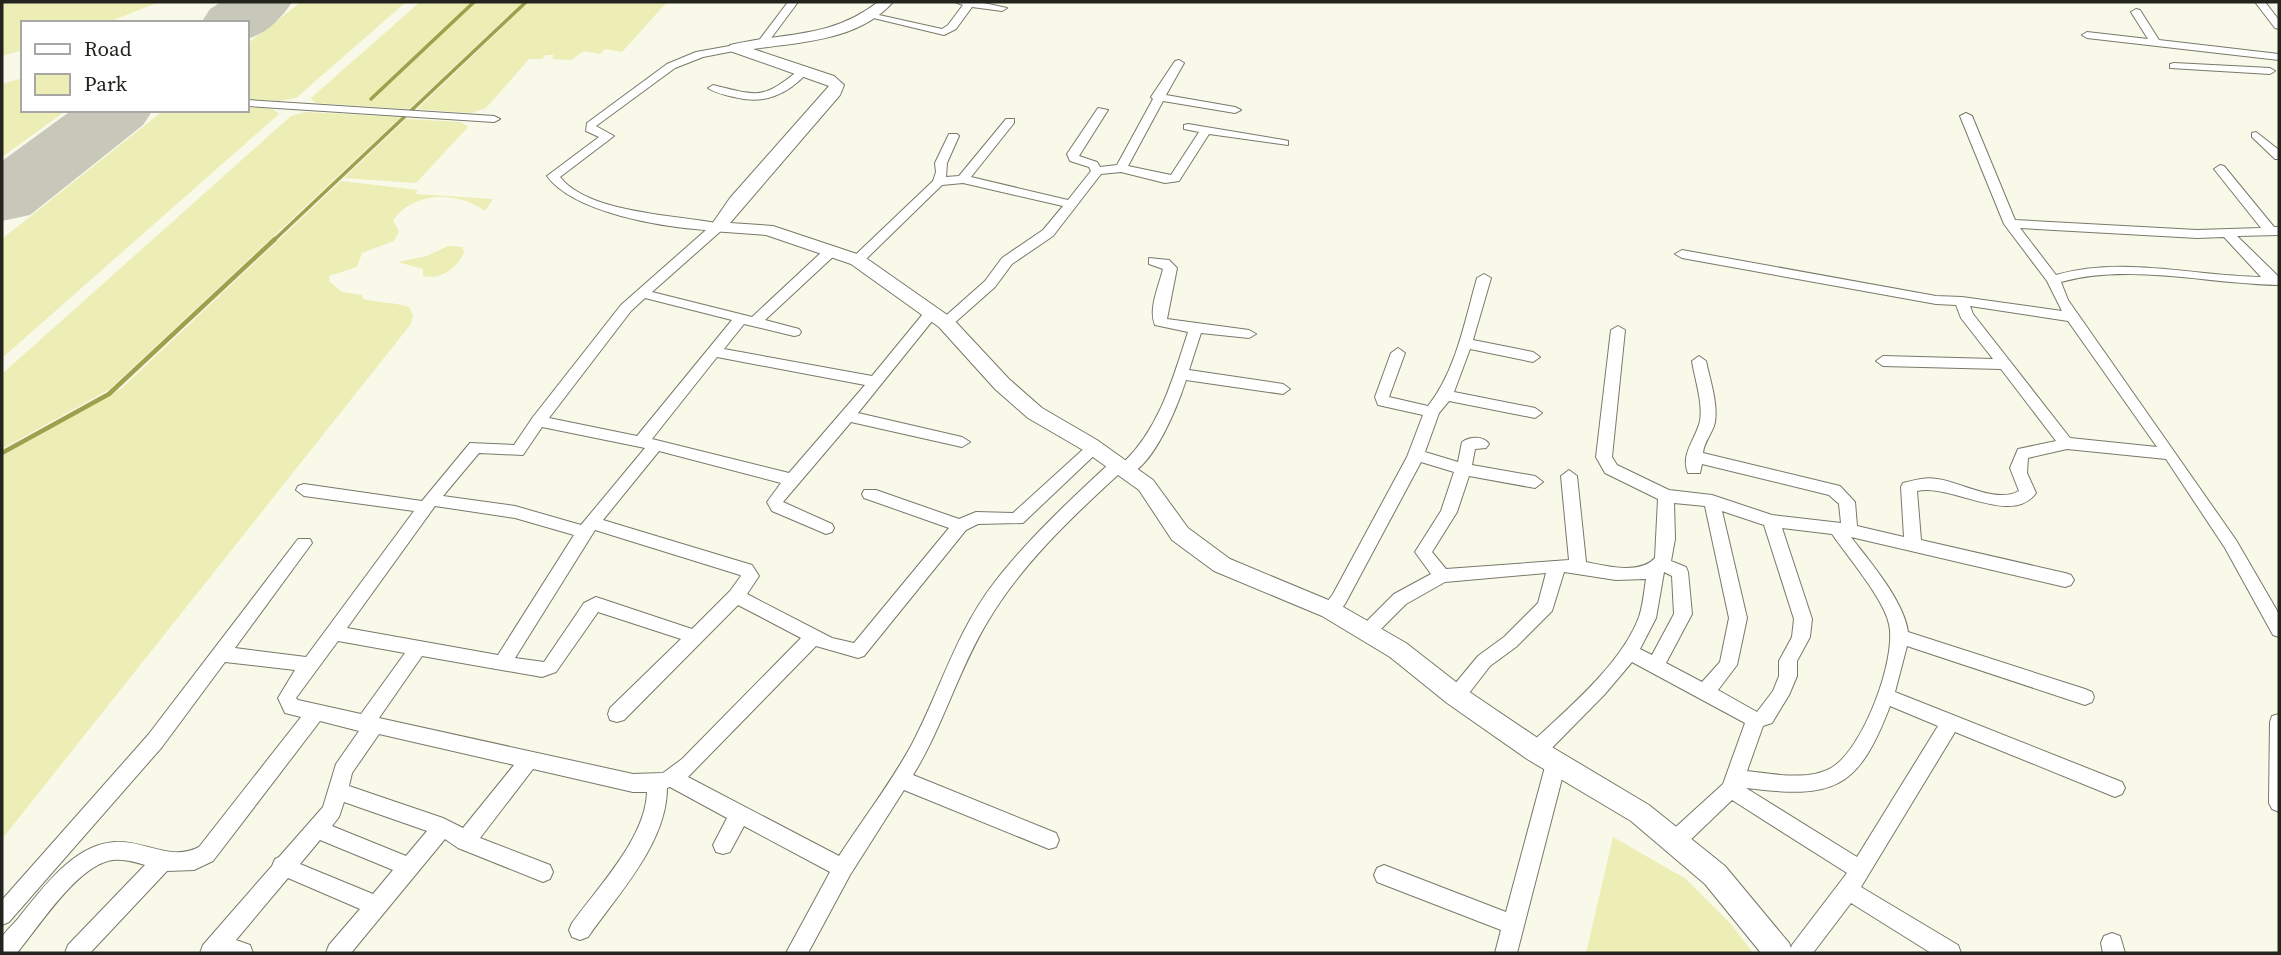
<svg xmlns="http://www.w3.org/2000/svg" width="2281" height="955" viewBox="0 0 2281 955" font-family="'Source Serif 4',serif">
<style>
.green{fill:#eceeb5}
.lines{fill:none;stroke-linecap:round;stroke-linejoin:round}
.stream-far1{stroke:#9fa04c;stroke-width:3.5}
.stream{stroke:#9fa04c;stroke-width:4.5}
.runway{fill:#c8c8ba;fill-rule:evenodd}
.minor-casing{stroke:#78796a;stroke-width:2}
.tertiary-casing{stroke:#78796a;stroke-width:2}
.minor{fill:#fff;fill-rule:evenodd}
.tertiary{fill:#fff;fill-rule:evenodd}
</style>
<rect width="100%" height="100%" fill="#f8f9e8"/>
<!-- green -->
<g class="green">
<path d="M4 2H159L106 23H23V50L2 56V3Z"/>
<path d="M301 2H406L296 98 279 101 247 99V44Z"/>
<path d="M420 2H523L409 109 315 103 311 98Z"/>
<path d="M529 2H667L622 52 605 49 600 54 584 51 571 60 552 59 554 55H546L542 59H529L486 108 471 113 417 109Z"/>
<path d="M23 78V110H67L2 157V84Z"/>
<path d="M247 107 273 109 279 114 2 358V239L164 110H247Z"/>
<path d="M305 112 401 117 110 389 2 449V374L291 116Z"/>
<path d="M406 119 461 122 468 127 416 183 344 178Z"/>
<path d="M341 181 418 190 415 194 493 199 485 211C458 191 412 191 393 221L399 231 394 241 362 253 357 267 329 276 330 282 342 292 362 295 363 299C379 303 394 302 409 307L413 316 411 324 2 839V456L122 388Z"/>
<path d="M448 246 463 247 464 253C455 269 442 280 423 276V269L398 262 427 256Z"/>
<path d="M1613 837 1686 879 1730 923 1753 953H1586Z"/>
</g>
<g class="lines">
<!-- stream-far1 -->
<g class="stream-far1">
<path d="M371 99 474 2"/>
<path d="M273 241 526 2"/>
</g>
<!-- stream -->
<path class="stream" d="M2 453 109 394 275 239"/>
<!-- runway -->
<g class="runway">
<path d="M221 2H292C282 18 266 34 247 39V23H201L210 9Z"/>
<path d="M72 110H153L143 125 30 215 2 221V161Z"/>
</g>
<!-- minor casing -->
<g class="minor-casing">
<g id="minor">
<path d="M788 2H798L766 45H758L757 43Z"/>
<path d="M955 2H979L1007 8 1002 11 972 7 956 29 944 35 865 16 870 13 942 29 948 25 963 5Z"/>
<path d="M2255 2H2265L2279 20V29L2275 28Z"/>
<path d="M2136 9 2140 10 2159 40 2279 54V60L2087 38 2082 35 2087 32 2148 39 2131 12Z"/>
<path d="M735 45 740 48 739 50 703 57 675 68 596 126 614 136 560 177C589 214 679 215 722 224V230L652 292 752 317 826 248H836V254L765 320 799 329 801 332 799 335 794 336 744 324 724 349 872 376 927 309H937L939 312 937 315 858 413 962 437 970 442 962 447 851 422 783 502 832 524 834 528 832 532 826 534 772 511 767 502 781 483 659 451 603 520 752 565 759 576 747 594 832 638 854 643 949 528 864 498 862 494 864 490H876L959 519 976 512 1013 513 1089 444 1094 443 1102 448 1023 523 978 524 966 530 864 656 858 658 816 646 688 777 839 856C863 819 891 783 912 744 940 691 956 632 994 583 1026 541 1073 497 1112 461L1118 459 1124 462C1160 427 1173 378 1188 332L1155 325C1148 309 1159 286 1163 269L1149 264V258L1169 260 1177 268 1167 319 1249 330 1256 334 1249 338 1201 333 1189 370 1283 384 1290 389 1283 394 1186 380C1178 405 1154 467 1126 476L1120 473C1072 517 1021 565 988 621 958 670 943 727 913 775L1056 833 1059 840 1056 847 1049 849 904 790 850 875 808 953H786L830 872 744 826 730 852 723 854 716 852 713 845 727 818 670 787 667 788C667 843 618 894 588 937L580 940 572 937 569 930 572 923C599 886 646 837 647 792H633L533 769 480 838 550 865 553 872 550 879 543 882 458 848 445 839 351 953H326L329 945 360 909 288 878 236 940 250 945 253 953H200L203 945 272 866 275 859 279 857 323 807 336 764 359 731 320 721 213 861 194 870 167 871 90 953H65L68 945 145 865C135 862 124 859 113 860 78 864 38 928 17 953H2C2 949 1 941 2 937 6 930 15 923 20 916 43 888 74 844 115 842 144 840 171 862 199 847L301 717 285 713 278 698 295 670 225 662 162 747 9 922 2 925V900L148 735 298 539H310L312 543 235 648 306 657 414 511 304 496 296 490 298 486 304 484 422 501 470 443 514 445 533 417 621 305 706 230C662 227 574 213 547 176L599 137 586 131 587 123 667 64 696 52ZM645 298 732 320 637 436 549 418 631 311ZM717 357 865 385 789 473 652 439ZM542 427 645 448 581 525 515 506 443 496 479 453 523 455ZM435 506 515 518 574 535 498 655 347 628ZM595 530 740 575 741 576 730 591 692 629 596 597 584 603 544 662 515 658ZM738 605 801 638 682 759 663 773 633 774 379 718 422 656 542 677 556 672 598 612 681 639 610 708 608 714 610 720 617 722 624 720ZM338 641 405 653 361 714 298 700 296 698ZM379 734 514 765 463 828 443 818 349 786 352 773ZM344 802 427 831 406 856 332 826 339 817ZM320 840 393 870 373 894 300 864Z"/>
<path d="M1179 60 1184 63 1166 95 1235 107 1241 110 1235 113 1163 101 1128 166 1171 175 1199 132 1184 129V125L1188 124 1284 140 1288 141V145L1209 134 1179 181 1165 183 1121 172 1101 174 1053 236 1012 264 995 287 951 326H941L939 323 941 320 985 281 1002 258 1043 230 1063 206 963 183 942 185 862 263 857 264 850 260 933 181 936 172 935 163 949 134H957L959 136 947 163 946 177 959 176 1006 119H1014V123L971 177 1068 200 1091 171 1089 167 1070 161 1067 154 1098 108 1108 110 1079 156 1097 162 1100 167 1117 165 1153 99 1151 97 1175 61Z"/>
<path d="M2174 63 2270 68 2275 71 2270 74 2170 68V64Z"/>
<path d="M799 70 808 72C787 95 764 105 734 97 725 95 715 93 708 88L713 85C758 96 762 100 799 70Z"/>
<path d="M247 100 494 116 500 119 494 122 247 106Z"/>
<path d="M1966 113 1972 116 2015 220 2197 230 2261 228 2214 169 2220 165 2224 166 2274 227H2279V235L2237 236 2279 277V285C2209 284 2128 263 2061 282L2068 300 2236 540 2279 614V637L2273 635 2225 548 2166 459 2067 449 2028 458 2027 473 2036 493C2012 527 1950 483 1917 491L1921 540 2065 573 2071 575 2074 580 2071 585 2065 587 1851 537C1870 562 1904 601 1908 632L2085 689 2092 692 2094 697 2092 702 2085 705 1907 646 1895 692 2122 782 2125 788 2122 794 2115 797 1955 732 1861 887 1958 945 1961 953H1931L1851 903 1813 953H1789L1792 945 1847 873 1732 800 1682 848 1675 850 1668 848 1665 841 1668 834 1723 784 1745 723 1632 662 1605 694 1543 757 1536 759 1529 757 1526 751 1529 745C1566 710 1621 665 1639 617 1643 605 1644 592 1646 579L1616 580 1564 572 1552 611 1516 647 1490 666 1463 701 1456 704 1449 701 1447 696 1449 691 1478 656 1504 637 1538 603 1546 573 1445 582 1406 604 1373 637 1367 639 1361 637 1358 632 1361 627 1394 594 1431 574 1415 552 1441 511 1454 472 1421 462 1345 604C1339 612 1335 619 1324 615L1321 610 1333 594 1407 457 1423 415 1378 405 1375 397 1391 353 1398 348 1405 353 1389 397 1428 406C1456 371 1465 320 1477 278L1484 274 1491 278 1473 340 1533 352 1540 357 1533 362 1470 349 1454 392 1535 408 1542 413 1535 418 1449 401 1439 413 1425 452 1458 462 1462 442C1469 437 1483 435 1489 444L1486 448 1475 449 1472 465 1535 476 1543 482 1535 488 1469 476 1457 512 1432 552 1446 569 1569 560 1561 476 1569 470 1577 476 1586 562C1606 566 1640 575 1655 558L1658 499 1605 473 1596 457 1611 330 1618 326 1625 330 1612 457 1617 465 1669 490 1712 495 1772 515 1841 523 1839 504 1829 495 1702 464 1700 473H1688C1680 454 1696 439 1700 421 1703 402 1695 380 1692 361L1699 356 1706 361C1710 380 1718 403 1715 422 1713 433 1704 441 1703 453L1840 486 1855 502 1857 526 1904 537 1901 487 1903 483C1915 480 1925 477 1937 479 1961 482 1996 504 2019 491L2010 468 2018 449 2056 441 2001 369 1883 366 1876 361 1883 356 1993 359 1961 318 1956 305 1936 304 1682 258 1675 254 1682 250 1936 296 1962 297 2062 311 2047 281 2004 224 1960 116ZM2020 228 2197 238 2224 237 2261 277C2193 276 2123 256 2056 275ZM1970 306 2068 321 2157 447 2070 438 1973 314ZM1674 503 1705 506 1729 618 1720 662 1702 682 1666 663 1692 614 1688 572 1686 567 1671 561 1675 539ZM1722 511 1764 525 1794 619 1792 637 1779 661V676L1773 691 1757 712 1718 690 1737 665 1747 618ZM1782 528 1832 534C1847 556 1884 599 1889 624 1897 658 1863 750 1831 768 1808 781 1773 774 1747 771L1763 726 1772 723 1789 695 1797 676V661L1810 637 1812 619ZM1664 572 1672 576 1674 614 1652 655 1640 649 1656 618ZM1890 706 1938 726 1857 857 1746 788C1834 799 1858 790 1890 706Z"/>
<path d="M2256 132 2279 150V159H2275L2252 137V133Z"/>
<path d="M2279 714V812L2272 809 2269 803 2270 722 2272 716Z"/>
<path d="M1556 755 1563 757 1566 763 1517 953H1495L1501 930 1377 882 1374 875 1377 868 1384 865 1506 912 1546 763 1549 757Z"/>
<path d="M2112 933 2120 936 2125 953H2103L2101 943 2104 936Z"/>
</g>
</g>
<!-- tertiary casing -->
<g class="tertiary-casing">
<path id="tertiary" d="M878 2H893C858 41 801 42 753 49L834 76 844 85 840 95 730 223 773 226 863 256 953 319 1009 379 1042 408 1097 440 1153 480 1188 528 1230 559 1338 604 1406 643 1465 689 1545 743 1649 805 1725 866 1789 943 1793 953H1761L1705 884 1631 821 1527 759 1447 703 1390 657 1322 616 1214 571 1172 540 1139 490 1083 450 1028 418 995 389 939 327 851 264 766 235 712 231 710 227 730 198 829 86 730 51V45C785 32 830 39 878 2Z"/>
</g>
<!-- minor -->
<use href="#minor" class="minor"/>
<!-- tertiary -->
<use href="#tertiary" class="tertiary"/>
</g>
<!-- border -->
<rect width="2281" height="955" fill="none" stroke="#24241e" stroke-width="7"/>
<!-- legend -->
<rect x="21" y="21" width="228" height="91" fill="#ffffff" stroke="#a7a7a5" stroke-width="2"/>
<rect x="35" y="44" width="35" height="10" fill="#ffffff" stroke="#a7a7a5" stroke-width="2"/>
<text x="84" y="56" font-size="21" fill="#24241e">Road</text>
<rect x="35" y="74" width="35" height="21" fill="#eceeb5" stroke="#a7a7a5" stroke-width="2"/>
<text x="84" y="91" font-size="21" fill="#24241e">Park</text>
</svg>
